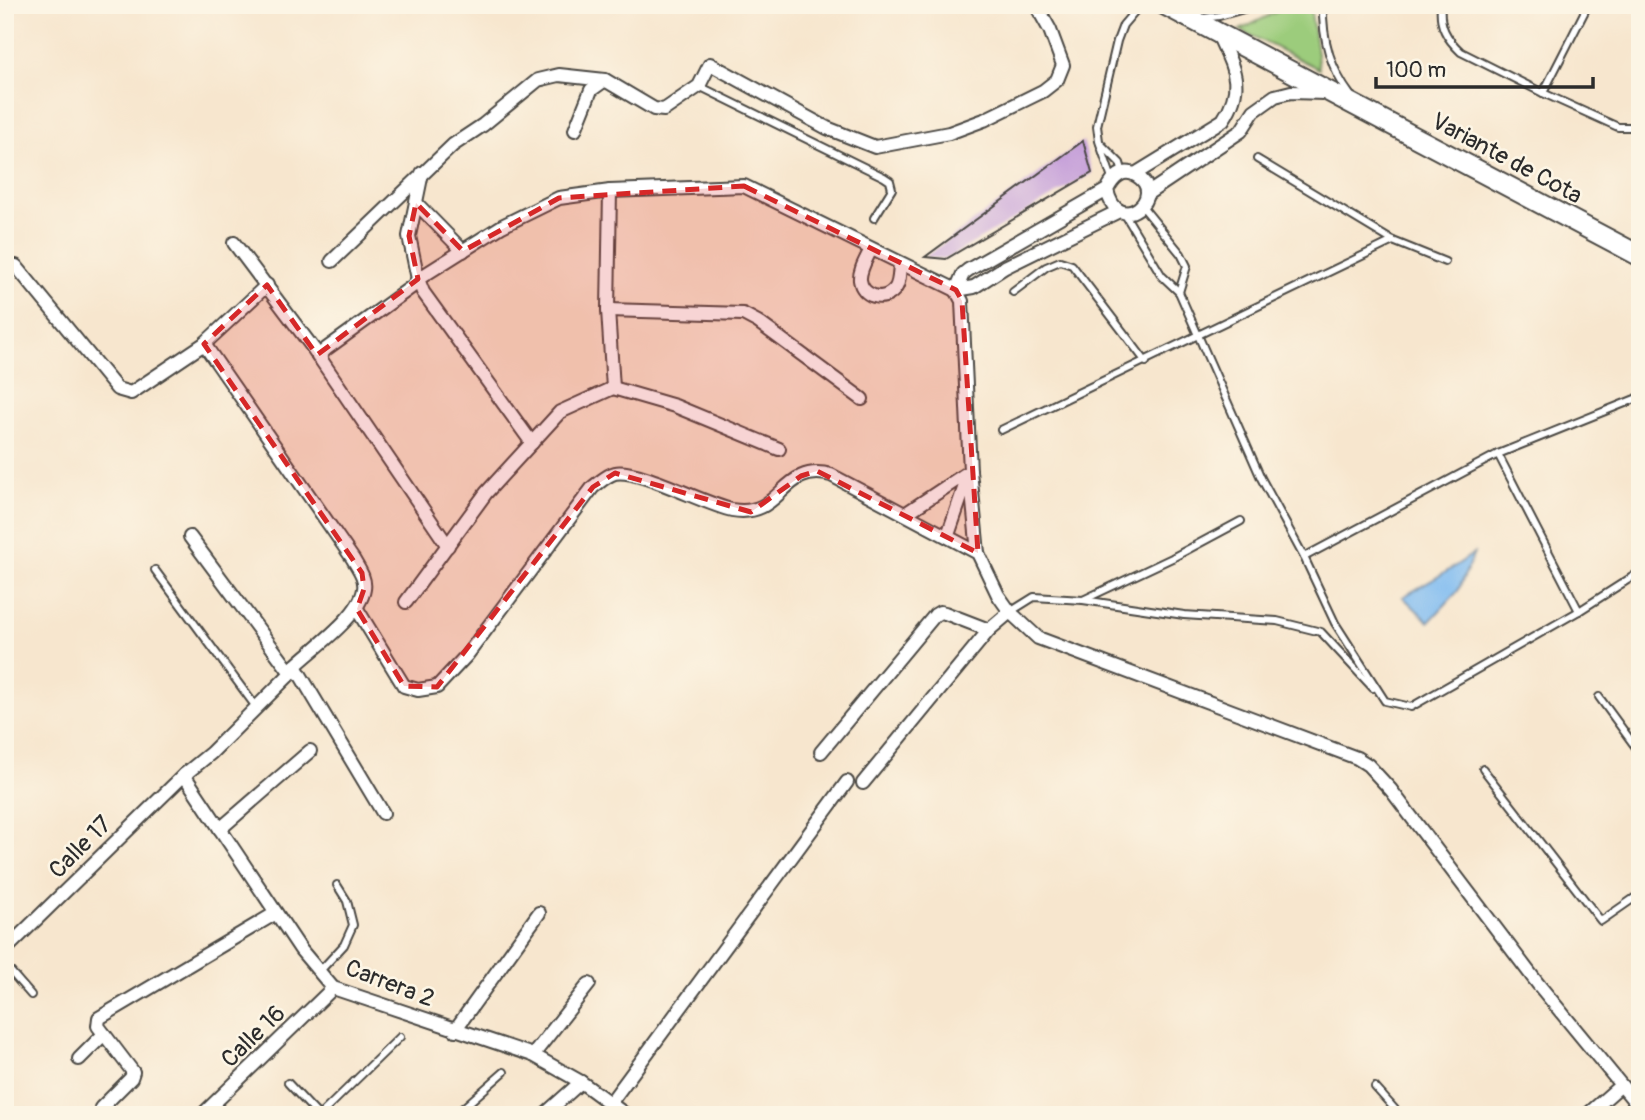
<svg xmlns="http://www.w3.org/2000/svg" width="1645" height="1120" viewBox="0 0 1645 1120" font-family="Pangolin,sans-serif">
<style>
.green{fill:#9ccc7b;stroke:#647c53;stroke-width:2}
.water{fill:#7fbbf1;stroke:#55738e;stroke-width:2}
.building{fill:#c59fd9}
.lines{fill:none;stroke-linecap:round;stroke-linejoin:round}
.lane-casing{stroke:#4a4743;stroke-width:10}
.street-casing{stroke:#4a4743;stroke-width:16}
.primary-casing{stroke:#4a4743;stroke-width:23}
.lane{stroke:#fff;stroke-width:6}
.street{stroke:#fff;stroke-width:12}
.primary{stroke:#fff;stroke-width:19}
.marked{fill:#d62828;fill-opacity:0.2;stroke:#d62828;stroke-width:5;stroke-dasharray:14 9;stroke-linejoin:round}
.labels{text-anchor:middle;stroke-width:5;stroke-linejoin:round;paint-order:stroke}
.street-label{font-size:24px;fill:#2b2b2b;stroke:#fcf5e5}
</style>
<rect width="100%" height="100%" fill="#fcf5e5"/>
<filter id="ink" filterUnits="userSpaceOnUse"><feTurbulence type="fractalNoise" baseFrequency=".0143" numOctaves="2"/><feDisplacementMap in="SourceGraphic" scale="14" xChannelSelector="R" yChannelSelector="G"/><feConvolveMatrix kernelMatrix="1 2 1 2 8 2 1 2 1" color-interpolation-filters="sRGB"/></filter>
<filter id="wash" filterUnits="userSpaceOnUse"><feTurbulence type="fractalNoise" baseFrequency=".00686" numOctaves="4" result="noise"/><feDisplacementMap in="SourceGraphic" scale="28" xChannelSelector="R" yChannelSelector="G"/><feGaussianBlur stdDeviation="1.57" result="paint"/><feColorMatrix in="noise" values="0 0 0 0 0 0 0 0 0 0 0 0 0 0 0 0 0 1.4 0 .05"/><feComposite in="paint" operator="in"/></filter>
<g filter="url(#wash)">
<rect width="100%" height="100%" fill="#f7e6ce"/>
<!-- green -->
<path class="green" d="M1290 5H1310L1319 69 1240 30Z"/>
<!-- water -->
<path class="water" d="M1474 553 1458 591 1429 622 1403 597 1451 569Z"/>
<g id="blocks">
<!-- building -->
<path class="building" d="M1083 141 1092 173 946 259 925 257Z"/>
</g>
</g>
<g filter="url(#ink)">
<use href="#blocks" fill-opacity="0" stroke="#4a4743" stroke-width="2"/>
<g class="lines">
<!-- lane casing -->
<g class="lane-casing">
<g id="lane">
<path d="M1323 5C1322 38 1331 70 1351 96"/>
<path d="M1441 5C1439 26 1446 38 1461 52L1543 93 1618 127H1635L1640 124"/>
<path d="M1203 18 1219 16 1258 5"/>
<path d="M699 86 884 177 890 181 892 189 874 218"/>
<path d="M1543 93 1588 5"/>
<path d="M1100 143 1120 163 1123 173"/>
<path d="M1257 159 1393 241 1445 262"/>
<path d="M1112 179 1099 141 1097 126 1117 41 1123 25 1140 5"/>
<path d="M1142 206 1181 254 1187 266 1179 292"/>
<path d="M1124 213 1162 276 1179 292 1261 478 1304 557 1335 623 1385 701 1411 707 1579 611 1498 454"/>
<path d="M1013 292 1046 267 1060 261 1072 265 1146 362"/>
<path d="M1001 430 1393 241"/>
<path d="M1304 557 1498 454 1640 397"/>
<path d="M155 570 256 707"/>
<path d="M1083 600 1184 615 1277 621 1321 632 1373 688"/>
<path d="M1579 611 1640 572"/>
<path d="M1010 612 1034 597 1083 600 1172 558 1241 521"/>
<path d="M1599 697 1640 753"/>
<path d="M1483 769 1601 921 1640 894"/>
<path d="M5 965 31 995"/>
<path d="M320 971 344 945 353 925 347 901 337 885"/>
<path d="M288 1083 318 1115"/>
<path d="M1375 1087 1400 1115"/>
<path d="M320 1115 400 1037"/>
<path d="M455 1115 504 1072"/>
</g>
</g>
<!-- street casing -->
<g class="street-casing">
<g id="street">
<path d="M575 130 591 90 605 80 654 109 664 110 699 86 710 64 827 128 875 147 949 133 984 120 1043 91 1057 80 1063 65 1050 30 1036 5"/>
<path d="M1135 174 1223 120C1246 86 1233 68 1218 34"/>
<path d="M610 191 608 310 613 388"/>
<path d="M1147 194 1241 131 1254 111 1275 96 1291 92 1325 93"/>
<path d="M416 203 463 251"/>
<path d="M234 243 313 348 448 546"/>
<path d="M871 249C867 258 859 270 860 280 862 296 883 303 894 290 900 284 899 272 900 264"/>
<path d="M332 261 453 145 483 125 538 80 559 75 605 80"/>
<path d="M16 266 117 389 131 393 204 344 267 285"/>
<path d="M956 290 963 274 968 270 1107 190C1113 178 1123 167 1137 176 1168 195 1118 239 1107 190"/>
<path d="M956 290 962 301 970 471 978 553"/>
<path d="M608 310 743 314 758 322 862 399"/>
<path d="M318 357 326 349 413 286 418 279 409 236 422 173"/>
<path d="M532 443 423 292 418 279 502 226 559 198 610 191 744 186 956 290 974 287 1005 267 1119 211"/>
<path d="M905 514 970 471"/>
<path d="M948 535 969 474"/>
<path d="M190 537 291 673"/>
<path d="M406 602 486 493 560 412 613 388 675 406 779 449"/>
<path d="M357 609 404 686 418 690 437 687 451 672 467 655 593 487C600 482 607 475 615 473 638 468 706 505 732 510 783 519 781 462 831 475L978 553 998 595 1010 612 1038 638 1357 758 1368 765 1391 790 1538 984 1640 1108"/>
<path d="M295 666 383 813"/>
<path d="M821 752 935 615 940 612 945 613 989 630 1010 612"/>
<path d="M184 775 301 950 333 988 533 1055 581 1082 626 1115"/>
<path d="M863 783 989 630"/>
<path d="M220 829 310 751"/>
<path d="M5 950 184 775 211 753 291 673 295 666C315 647 360 616 364 589 366 578 358 568 353 559L204 344"/>
<path d="M455 1030 539 913"/>
<path d="M533 1055 589 984"/>
<path d="M79 1059 104 1034"/>
<path d="M611 1102 847 782"/>
<path d="M102 1115 101 1108 131 1078 133 1072 98 1026 99 1018 276 913"/>
<path d="M202 1115 333 988"/>
<path d="M544 1115 581 1082"/>
<path d="M1587 1115 1620 1086"/>
</g>
</g>
<!-- primary casing -->
<g class="primary-casing">
<path id="primary" d="M1165 5 1640 256"/>
</g>
<!-- lane -->
<use href="#lane" class="lane"/>
<!-- street -->
<use href="#street" class="street"/>
<!-- primary -->
<use href="#primary" class="primary"/>
</g>
</g>
<!-- marked area -->
<path class="marked" d="M744 186 956 290 962 301 978 553 817 471 801 476 751 512 615 473 593 487 437 687 404 686 357 609 364 589 362 573 204 344 267 285 317 355 418 279 409 236 416 203 463 251 559 198Z"/>
<g class="labels">
<!-- street labels -->
<g class="street-label">
<text transform="translate(1507 158) rotate(28)" y="8">Variante de Cota</text>
<text transform="translate(80 847) rotate(-45)" y="8">Calle 17</text>
<text transform="translate(390 983) rotate(21)" y="8">Carrera 2</text>
<text transform="translate(253 1036) rotate(-44)" y="8">Calle 16</text>
</g>
</g>
<!-- margin -->
<rect width="1645" height="1120" fill="none" stroke="#fcf5e5" stroke-width="28"/>
<!-- scale -->
<path d="M1376 77v10h217v-10" fill="none" stroke="#2b2b2b" stroke-width="3.5"/>
<text x="1386" y="77" font-size="21" fill="#2b2b2b" stroke="#fcf5e5" stroke-width="5" paint-order="stroke">100 m</text>
</svg>
